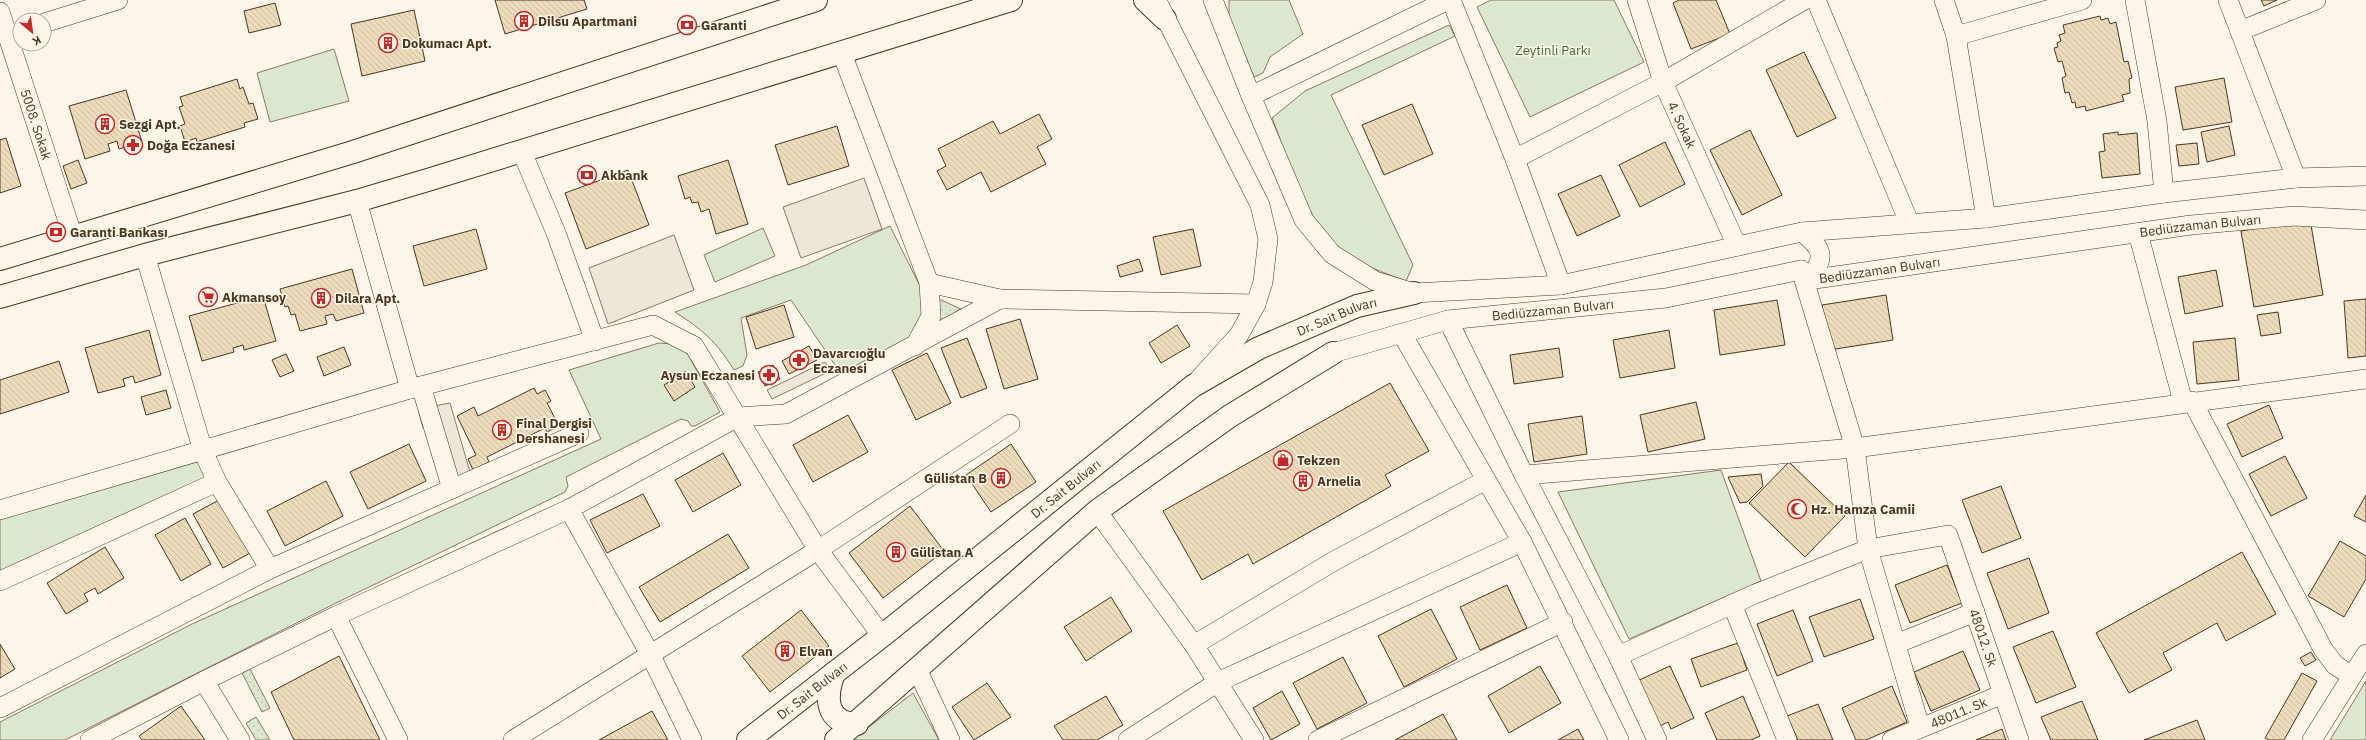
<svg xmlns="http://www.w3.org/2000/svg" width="2366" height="740" viewBox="0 0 2366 740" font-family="'IBM Plex Sans',sans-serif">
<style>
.grass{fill:url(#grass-dots);stroke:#887966}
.park{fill:#dce7d0;stroke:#887966}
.parking{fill:#ede7d9;stroke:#887966}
.building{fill:url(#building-back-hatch);stroke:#4a3520}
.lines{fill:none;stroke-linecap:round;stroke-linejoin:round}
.minor-casing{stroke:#4a3520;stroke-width:20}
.major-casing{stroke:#4a3520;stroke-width:24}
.minor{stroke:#fbf6e9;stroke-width:19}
.major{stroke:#fbf6e9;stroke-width:22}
.labels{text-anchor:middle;stroke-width:3;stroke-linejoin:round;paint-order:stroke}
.poi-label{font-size:13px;font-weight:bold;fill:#4a3520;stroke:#fbf6e9;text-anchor:start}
.park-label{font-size:13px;fill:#436837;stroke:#fbf6e9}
.street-label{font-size:13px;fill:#4a3520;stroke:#fbf6e9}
</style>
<defs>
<pattern id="grass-dots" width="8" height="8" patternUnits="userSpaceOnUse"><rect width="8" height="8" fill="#dce7d0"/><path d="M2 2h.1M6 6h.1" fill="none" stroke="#bec7b2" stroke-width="1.8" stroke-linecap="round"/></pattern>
<pattern id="building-back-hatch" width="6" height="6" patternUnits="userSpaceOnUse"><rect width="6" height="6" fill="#ecdcbc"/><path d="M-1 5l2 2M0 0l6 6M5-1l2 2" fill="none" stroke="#ccbda1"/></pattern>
</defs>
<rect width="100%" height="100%" fill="#fbf6e9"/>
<!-- grass -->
<g class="grass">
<path d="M939 299 961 309 936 325Z"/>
<path d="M250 669 270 708 262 712 242 673Z"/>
<path d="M256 717 270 740H256L246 723Z"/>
</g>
<!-- park -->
<g class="park">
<path d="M1229 0H1289L1303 34 1270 57 1263 73 1254 77 1229 16Z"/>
<path d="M1491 0H1614L1644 62 1530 117 1477 7Z"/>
<path d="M1449 25 1455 36 1331 95 1413 265 1406 281C1384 273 1359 264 1340 250 1308 226 1287 155 1272 118L1305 91Z"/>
<path d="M334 49 349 101 270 122 257 73Z"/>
<path d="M890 226 921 288 923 312 907 343 841 374 791 300 741 318 747 355 743 366 734 370C715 340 704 331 675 312L806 265Z"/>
<path d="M763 228 775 256 715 282 704 255Z"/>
<path d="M659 343 673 344 687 353 720 412 695 426H691L688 421 681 419 566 477 568 486 565 492 336 603 65 740H0V722L192 624 601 439 569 370Z"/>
<path d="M203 451 217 482 0 581V510Z"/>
<path d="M1721 470 1761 581 1629 639 1558 492Z"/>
<path d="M2366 681V740H2330Z"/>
<path d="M913 693 939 740H852Z"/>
</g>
<!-- parking -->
<g class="parking">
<path d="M864 178 882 229 801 258 783 207Z"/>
<path d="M674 235 694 290 608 324 589 268Z"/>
<path d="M825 362 830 371 772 399 767 390Z"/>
<path d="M450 403 470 472 447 481 429 432 423 428 418 409Z"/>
</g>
<!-- building -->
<g class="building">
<path d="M495 0H584L587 9 505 34Z"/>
<path d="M1679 0H1716L1730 34 1691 49 1673 3Z"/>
<path d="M2261 0H2277L2264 6Z"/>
<path d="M275 3 281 25 249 33 244 11Z"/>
<path d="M414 10 425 61 362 76 351 24Z"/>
<path d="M2100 16 2101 20 2108 18 2110 24 2116 22 2124 62 2128 61 2132 78 2129 79 2130 93 2122 95 2124 101 2086 111 2085 106 2076 108 2075 102 2072 103 2069 92 2065 93 2062 78 2066 76 2062 61 2058 62 2054 48 2058 47 2057 43 2061 41 2059 35 2065 33 2063 25Z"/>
<path d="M1804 52 1836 118 1797 137 1766 70Z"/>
<path d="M2224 78 2232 122 2183 130 2175 87Z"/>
<path d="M237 79 240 89 243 87 249 104 253 103 258 119 244 123 245 127 197 142 196 138 185 142 180 126 185 124 179 107 183 106 180 97Z"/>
<path d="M126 90 142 142 119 149 117 141 108 144 110 151 85 159 69 106Z"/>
<path d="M1412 104 1433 154 1384 175 1362 125Z"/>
<path d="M1039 114 1052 139 1037 147 1046 164 991 192 981 172 947 190 937 171 946 166 938 149 993 121 1000 134Z"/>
<path d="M837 126 849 166 788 185 775 145Z"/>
<path d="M2229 126 2235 155 2207 162 2201 132Z"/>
<path d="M1750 130 1782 195 1742 215 1710 150Z"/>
<path d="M2118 132V135L2137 133 2140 174 2102 178 2099 152 2105 151 2103 134Z"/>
<path d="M6 138 21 186 0 193V140Z"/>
<path d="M1665 142 1685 184 1640 207 1619 165Z"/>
<path d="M2197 143 2199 164 2179 166 2176 145Z"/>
<path d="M78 160 87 183 71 189 63 166Z"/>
<path d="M728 160 748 224 716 234 709 209 701 212 698 202 692 203 690 197 685 199 678 176Z"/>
<path d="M628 170 649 225 586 249 565 193Z"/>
<path d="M1601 175 1620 216 1577 236 1558 194Z"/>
<path d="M2310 219 2323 295 2254 307 2241 231Z"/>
<path d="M476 229 487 269 424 286 413 246Z"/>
<path d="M1193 229 1201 266 1161 275 1153 237Z"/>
<path d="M1139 259 1143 271 1120 277 1117 266Z"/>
<path d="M352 269 364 313 336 321 333 314 325 316 327 324 300 331 295 314 291 315 288 306 285 307 280 289Z"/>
<path d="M2216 270 2223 306 2185 314 2178 277Z"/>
<path d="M1886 295 1893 340 1829 350 1822 305Z"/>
<path d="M263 296 276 341 244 350 243 345 233 348 234 352 202 361 189 316Z"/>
<path d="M2366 299V356L2348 358 2344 301Z"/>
<path d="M1777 300 1785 345 1720 355 1714 310Z"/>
<path d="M784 305 794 337 756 349 746 317Z"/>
<path d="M2278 312 2281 333 2261 336 2257 315Z"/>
<path d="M1020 319 1038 379 1004 389 986 329Z"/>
<path d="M1177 325 1190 346 1161 363 1149 343Z"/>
<path d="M149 330 161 375 135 383 133 376 123 379 125 386 98 393 85 348Z"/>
<path d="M1669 330 1675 368 1620 378 1613 340Z"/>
<path d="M967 338 987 388 961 398 941 348Z"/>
<path d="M2235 338 2239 380 2197 384 2193 342Z"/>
<path d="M809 346 817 360 789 374 782 361Z"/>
<path d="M344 347 351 365 324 376 317 357Z"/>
<path d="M1559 348 1563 377 1514 384 1510 355Z"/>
<path d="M927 353 951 403 916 420 892 370Z"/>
<path d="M286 354 294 371 280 377 272 360Z"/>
<path d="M59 361 69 392 0 414V380Z"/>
<path d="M773 365 780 379 765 386 758 372Z"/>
<path d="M685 371 695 387 674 401 664 385Z"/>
<path d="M1390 383 1429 451 1385 475 1391 486 1253 564 1248 554 1202 580 1163 511Z"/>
<path d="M534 388 537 394 545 390 551 401 547 403 559 426 547 432 545 428 487 457 489 462 473 470 468 459 476 455 457 416 474 407 478 416Z"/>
<path d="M166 390 171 408 146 415 141 397Z"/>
<path d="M1696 402 1705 439 1648 452 1640 415Z"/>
<path d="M2269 405 2283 438 2242 457 2227 424Z"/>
<path d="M848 415 868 452 813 482 793 445Z"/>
<path d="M1582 416 1587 454 1534 462 1528 424Z"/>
<path d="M409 444 426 481 368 509 350 472Z"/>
<path d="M1011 444 1036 482 991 512 966 475Z"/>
<path d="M723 453 741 485 693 512 675 480Z"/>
<path d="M2285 456 2307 498 2271 516 2249 474Z"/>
<path d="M1789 462 1845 516 1805 557 1749 503Z"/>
<path d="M1761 474 1763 486 1747 502 1740 503 1728 477Z"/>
<path d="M326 481 343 516 285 546 267 511Z"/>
<path d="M2001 486 2021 538 1982 553 1962 500Z"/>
<path d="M643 494 660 526 607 553 590 520Z"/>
<path d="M2366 495V522L2354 516Z"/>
<path d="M221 499 250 553 223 568 193 514Z"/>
<path d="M910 506 944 551 883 598 849 553Z"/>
<path d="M185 518 211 564 181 581 155 535Z"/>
<path d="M728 534 749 568 660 622 639 587Z"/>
<path d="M2340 541 2366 556V579L2344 617 2308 596Z"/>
<path d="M105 547 124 578 98 594 95 588 84 594 88 601 66 614 47 583Z"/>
<path d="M2242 552 2276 614 2226 641 2217 623 2163 653 2172 670 2129 693 2096 633Z"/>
<path d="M2029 558 2049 613 2008 629 1987 573Z"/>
<path d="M1947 565 1962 603 1910 623 1895 585Z"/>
<path d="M1507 585 1527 628 1480 650 1460 607Z"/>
<path d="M1111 597 1132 631 1086 661 1064 627Z"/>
<path d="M1860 599 1874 639 1824 657 1809 617Z"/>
<path d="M1431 609 1457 659 1404 687 1378 636Z"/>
<path d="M801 610 829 646 770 692 742 656Z"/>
<path d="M1793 610 1813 661 1777 676 1757 624Z"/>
<path d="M2053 631 2076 687 2036 703 2013 647Z"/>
<path d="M1738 643 1747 670 1701 687 1691 659Z"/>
<path d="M0 644 15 669 0 678Z"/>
<path d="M1963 651 1980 690 1931 711 1914 672Z"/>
<path d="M2311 652 2316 660 2305 666 2300 658Z"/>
<path d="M339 656 380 740H294L271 692Z"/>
<path d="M1343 657 1367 703 1317 729 1293 683Z"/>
<path d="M1540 666 1561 703 1509 733 1488 696Z"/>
<path d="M1670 666 1694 718 1671 729 1668 722 1658 727 1637 681Z"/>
<path d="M2302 673 2317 681 2284 740H2269L2265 738Z"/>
<path d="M987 683 1011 717 974 740 952 707Z"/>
<path d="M1892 686 1907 722 1866 740H1856L1842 708Z"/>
<path d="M1282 691 1300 724 1271 740 1253 708Z"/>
<path d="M1106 696 1123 725 1097 740H1063L1054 726Z"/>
<path d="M1743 696 1760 736 1751 740H1717L1705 713Z"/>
<path d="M2082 701 2098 740H2051L2041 717Z"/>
<path d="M1818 704 1833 740H1798L1787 716Z"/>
<path d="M181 706 205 740H142L139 736Z"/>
<path d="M652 711 668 740H599Z"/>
<path d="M1443 714 1457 740H1395Z"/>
<path d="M2197 720 2205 740H2144Z"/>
<path d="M1578 729 1584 740H1558Z"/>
<path d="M2002 729 2006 740H1976Z"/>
</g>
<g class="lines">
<!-- minor casing -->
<g class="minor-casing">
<g id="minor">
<path d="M1213 0 1251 96 1304 220 1332 254 1375 281 1414 293 1561 285 1802 232 1986 218 2164 193 2296 178 2366 176"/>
<path d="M1451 0 1515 159 1561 285"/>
<path id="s1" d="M1637 0 1663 82 1737 246"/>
<path d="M1816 0 1909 222"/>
<path d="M1944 0 1956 36 1986 218"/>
<path d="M2135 0 2157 121 2164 193"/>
<path d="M2228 0 2296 178"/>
<path d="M1159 5 1260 205 1268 239 1263 282 1256 304 1239 335 1200 378"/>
<path id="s2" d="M0 12 73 237"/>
<path d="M44 23 118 0"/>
<path d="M2240 31 2316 0"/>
<path d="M1956 36 2082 0"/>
<path d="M841 51 929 283 931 316 915 346"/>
<path d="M1251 96 1448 0"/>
<path d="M522 152 556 233 595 341"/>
<path d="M1515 159 1663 82 1804 0"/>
<path d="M357 201 410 389"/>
<path d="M1802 232C1824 249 1826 258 1808 280"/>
<path d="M2138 233 2183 402"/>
<path d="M145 255 203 451 217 482 270 569"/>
<path d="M1801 270 1855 448 1868 549 1920 727"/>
<path d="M929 283 1000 299 1256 304"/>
<path d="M1448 320 1524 475 1618 656 1657 740"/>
<path d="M1402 334 1522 542 1619 740"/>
<path id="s3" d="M1333 353 1448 320 1666 298 1801 270 1808 280 2191 225 2294 216 2366 220"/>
<path d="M421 386 452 489"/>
<path d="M2192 401 2323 649 2335 665 2352 676"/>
<path d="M1524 475 1855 448 2366 379"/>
<path d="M569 509 650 654 692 740"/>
<path d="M0 510 410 389 653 325 694 346 818 550 882 636"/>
<path d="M1097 511 1194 645 1254 740"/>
<path d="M0 581 217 482"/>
<path d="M1732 604 1787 740"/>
<path d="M336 616 398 740"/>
<path d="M1896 644 1975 612"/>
<path d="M1194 645 1334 561 1486 480"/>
<path id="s4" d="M1618 656 1755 594 1868 549 1948 535 2019 740"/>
<path d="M917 669 950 740"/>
<path d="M204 681 240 740"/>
<path d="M0 708 270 569 579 433"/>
<path d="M90 740 204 681 336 616 569 509 738 417 786 414 1000 299"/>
<path d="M513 740 818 550 1010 424"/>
<path d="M1128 740 1218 682 1522 542"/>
<path d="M1318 740 1563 622"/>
<path id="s5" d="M1892 740 2003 694"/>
<path d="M2312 740 2366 654"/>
</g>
</g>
<!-- major casing -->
<g class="major-casing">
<g id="major">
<path d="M1145 0 1165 19"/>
<path d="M0 259 353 152 816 0"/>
<path d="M0 297 145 255 357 201 431 179 1011 0"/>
<path d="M834 673C825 697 825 723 857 724"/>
<path id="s6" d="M748 740 882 636 1193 386 1259 348 1357 306 1414 293"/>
<path d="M836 740 1097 511 1230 416 1333 353"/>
</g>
</g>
<!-- minor -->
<use href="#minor" class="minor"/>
<!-- major -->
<use href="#major" class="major"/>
</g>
<!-- icons -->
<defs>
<g id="building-ring" transform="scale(1)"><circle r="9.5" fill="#fbf6e9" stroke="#c62828" stroke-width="1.5"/><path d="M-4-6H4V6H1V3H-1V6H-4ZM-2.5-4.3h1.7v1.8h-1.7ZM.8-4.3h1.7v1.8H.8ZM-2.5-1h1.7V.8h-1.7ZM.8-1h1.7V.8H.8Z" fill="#c62828"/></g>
<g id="bank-ring" transform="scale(1)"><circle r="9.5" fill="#fbf6e9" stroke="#c62828" stroke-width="1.5"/><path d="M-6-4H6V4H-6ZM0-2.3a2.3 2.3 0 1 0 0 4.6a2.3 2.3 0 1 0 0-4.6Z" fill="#c62828"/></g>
<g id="pharmacy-ring" transform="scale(1)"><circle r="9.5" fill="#fbf6e9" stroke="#c62828" stroke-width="1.5"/><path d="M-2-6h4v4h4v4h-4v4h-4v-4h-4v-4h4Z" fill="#c62828"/></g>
<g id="supermarket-ring" transform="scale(1)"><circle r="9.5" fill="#fbf6e9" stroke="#c62828" stroke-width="1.5"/><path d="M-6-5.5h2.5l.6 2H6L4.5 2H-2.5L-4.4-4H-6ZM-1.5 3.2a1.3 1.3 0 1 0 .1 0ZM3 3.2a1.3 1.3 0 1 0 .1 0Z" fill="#c62828"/></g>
<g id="shop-ring" transform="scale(1)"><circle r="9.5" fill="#fbf6e9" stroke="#c62828" stroke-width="1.5"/><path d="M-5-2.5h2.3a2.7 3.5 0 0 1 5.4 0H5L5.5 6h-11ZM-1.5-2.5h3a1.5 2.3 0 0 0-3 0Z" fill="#c62828"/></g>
<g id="mosque-ring" transform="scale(1)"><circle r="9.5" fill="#fbf6e9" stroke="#c62828" stroke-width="1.5"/><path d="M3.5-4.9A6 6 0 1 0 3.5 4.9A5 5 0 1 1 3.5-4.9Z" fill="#c62828"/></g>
</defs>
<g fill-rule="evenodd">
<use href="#building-ring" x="524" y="21"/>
<use href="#bank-ring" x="687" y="25"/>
<use href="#building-ring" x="388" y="43"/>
<use href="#building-ring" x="105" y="124"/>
<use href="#pharmacy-ring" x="133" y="145"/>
<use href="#bank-ring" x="587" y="175"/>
<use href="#bank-ring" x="56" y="232"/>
<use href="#supermarket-ring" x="208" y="297"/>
<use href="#building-ring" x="321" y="298"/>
<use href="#pharmacy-ring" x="799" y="360"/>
<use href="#pharmacy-ring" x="769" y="375"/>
<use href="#building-ring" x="502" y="430"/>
<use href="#shop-ring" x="1283" y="460"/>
<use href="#building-ring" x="1001" y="478"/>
<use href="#building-ring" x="1303" y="481"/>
<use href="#mosque-ring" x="1797" y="509"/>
<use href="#building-ring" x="896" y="552"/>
<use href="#building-ring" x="785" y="651"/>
</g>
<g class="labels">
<!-- poi labels -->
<g class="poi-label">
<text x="538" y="26">Dilsu Apartmani</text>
<text x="701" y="30">Garanti</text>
<text x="402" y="48">Dokumacı Apt.</text>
<text x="119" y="129">Sezgi Apt.</text>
<text x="147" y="150">Doğa Eczanesi</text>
<text x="601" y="180">Akbank</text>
<text x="70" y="237">Garanti Bankası</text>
<text x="222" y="302">Akmansoy</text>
<text x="335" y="303">Dilara Apt.</text>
<text x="813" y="358">Davarcıoğlu<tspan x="813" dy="15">Eczanesi</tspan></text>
<text x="755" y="380" text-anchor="end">Aysun Eczanesi</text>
<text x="516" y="428">Final Dergisi<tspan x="516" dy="15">Dershanesi</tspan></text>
<text x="1297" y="465">Tekzen</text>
<text x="987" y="483" text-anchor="end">Gülistan B</text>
<text x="1317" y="486">Arnelia</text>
<text x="1811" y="514">Hz. Hamza Camii</text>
<text x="910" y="557">Gülistan A</text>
<text x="799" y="656">Elvan</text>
</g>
<!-- park labels -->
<g class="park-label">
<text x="1553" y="55">Zeytinli Parkı</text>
</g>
<!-- street labels -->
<g class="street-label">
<text dy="5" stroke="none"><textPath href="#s2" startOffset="118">5008. Sokak</textPath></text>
<text dy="5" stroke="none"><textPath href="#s1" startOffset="133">4. Sokak</textPath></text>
<text dy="5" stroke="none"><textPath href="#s3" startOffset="885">Bediüzzaman Bulvarı</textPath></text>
<text dy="5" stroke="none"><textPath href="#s3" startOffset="561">Bediüzzaman Bulvarı</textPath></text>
<text dy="5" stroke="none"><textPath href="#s3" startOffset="225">Bediüzzaman Bulvarı</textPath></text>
<text dy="5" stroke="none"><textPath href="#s6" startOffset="729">Dr. Sait Bulvarı</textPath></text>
<text dy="5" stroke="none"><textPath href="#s6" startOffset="405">Dr. Sait Bulvarı</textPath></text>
<text dy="5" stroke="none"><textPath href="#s4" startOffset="462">48012. Sk</textPath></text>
<text dy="5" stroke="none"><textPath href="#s6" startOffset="81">Dr. Sait Bulvarı</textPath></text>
<text dy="5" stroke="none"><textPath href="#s5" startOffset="72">48011. Sk</textPath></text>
</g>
</g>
<!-- north arrow -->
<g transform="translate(32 32) rotate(151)"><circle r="19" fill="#fbf6e9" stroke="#b4a999"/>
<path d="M0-3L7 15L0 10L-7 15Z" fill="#c62828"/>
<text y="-6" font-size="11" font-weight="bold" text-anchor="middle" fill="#4a3520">K</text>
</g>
</svg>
